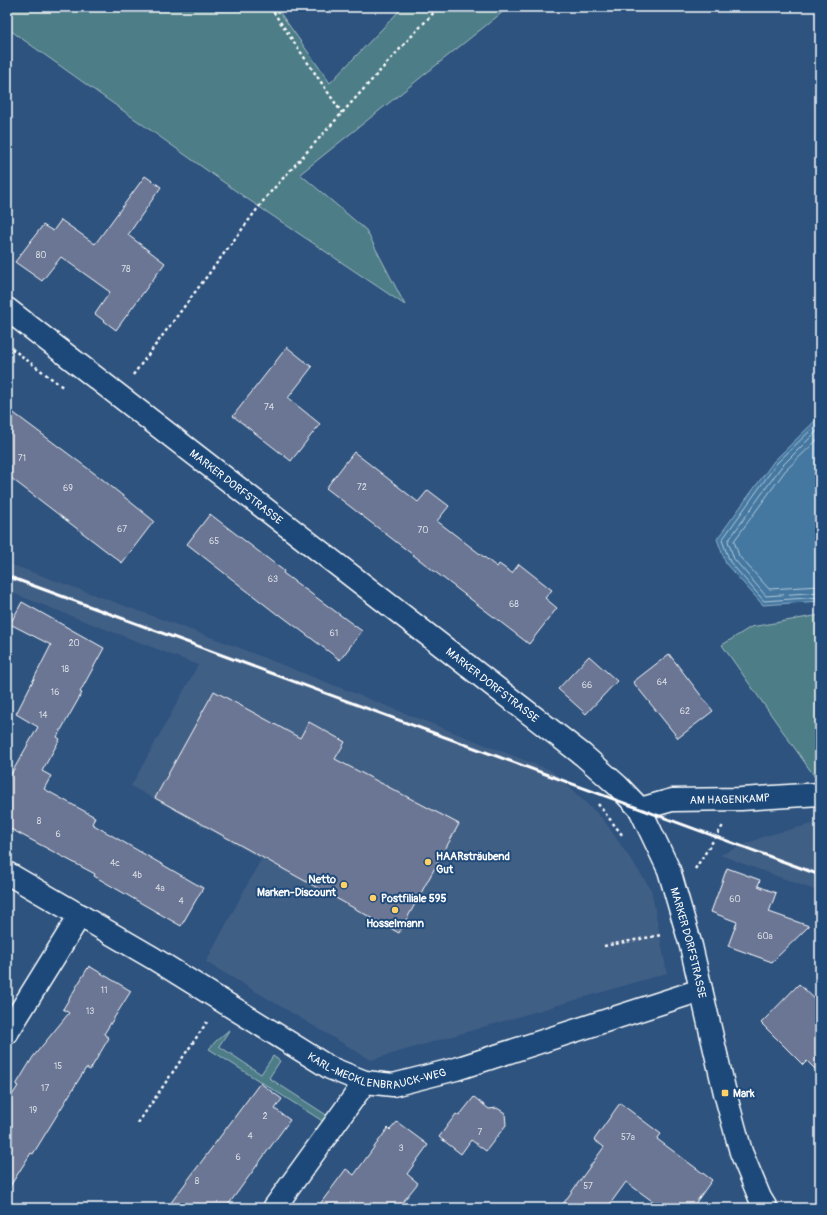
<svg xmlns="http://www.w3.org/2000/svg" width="827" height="1215" viewBox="0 0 827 1215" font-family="Pangolin,sans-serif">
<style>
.built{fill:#405e85}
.green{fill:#4e7d87;stroke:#a6bec3}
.water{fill:#4478a1;stroke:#8faec7}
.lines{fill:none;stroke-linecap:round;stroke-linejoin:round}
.shore{stroke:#b4c9d9;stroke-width:1}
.building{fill:#6b7694;stroke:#fff}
.street-casing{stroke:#fff;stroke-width:25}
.path{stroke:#fff;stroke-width:2.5;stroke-dasharray:3 3;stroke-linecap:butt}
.street{stroke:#1f4a7a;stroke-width:22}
.rail{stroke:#fff;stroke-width:3}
.poi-dot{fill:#ffd166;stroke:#1f4a7a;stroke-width:1.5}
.labels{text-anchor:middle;stroke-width:4;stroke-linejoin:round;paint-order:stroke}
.number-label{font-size:9px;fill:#dadde4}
.street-label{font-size:11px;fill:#fff;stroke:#1f4a7a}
.poi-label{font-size:11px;font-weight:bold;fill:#fff;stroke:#1f4a7a;text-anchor:start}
</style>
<rect width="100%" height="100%" fill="#2e537f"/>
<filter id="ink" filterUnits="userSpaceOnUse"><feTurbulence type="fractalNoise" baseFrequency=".025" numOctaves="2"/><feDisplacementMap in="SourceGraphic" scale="8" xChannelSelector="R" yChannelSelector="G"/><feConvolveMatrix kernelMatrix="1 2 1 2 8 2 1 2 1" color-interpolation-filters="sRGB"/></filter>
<g filter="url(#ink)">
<!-- built -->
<g class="built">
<path d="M7 563 232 645 552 771 603 819 651 889 667 973 371 1060 206 962 261 859 131 786 198 665 7 591Z"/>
<path d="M820 822V892L720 855 765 836Z"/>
</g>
<!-- green -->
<g class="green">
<path d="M7 7H276L330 83 403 7H509L300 174 366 230 405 305 243 196 7 28Z"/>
<path d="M820 615V776L815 777 722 645 751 627Z"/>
<path d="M230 1029 219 1046 261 1074 273 1056 280 1061 269 1078 328 1116 324 1122 209 1049 215 1042Z"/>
</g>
<!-- water -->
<path class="water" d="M820 416V601L763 605 726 564 717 539 774 461Z"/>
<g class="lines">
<!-- shore -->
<g class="shore">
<path d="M820 421 777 463 722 540 730 562 764 601 820 597"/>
<path d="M820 428 781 467 728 541 734 559 766 596 820 592"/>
<path d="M820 437 785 471 734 541 739 556 769 589 820 586"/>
</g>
</g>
<!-- building -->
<g class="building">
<path d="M145 176 161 187 128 235 165 263 116 330 95 314 110 292 61 257 42 281 15 262 43 225 53 231 61 220 95 244Z"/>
<path d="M287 347 312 367 288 398 320 424 291 461 233 416Z"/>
<path d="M7 408 102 479 154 521 122 563 7 475Z"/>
<path d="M354 452 418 502 428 490 449 506 437 521 497 567 499 564 512 573 519 564 552 590 545 598 557 608 529 644 326 488Z"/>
<path d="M210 514 284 571 283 573 362 631 340 660 279 614 278 615 187 544Z"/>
<path d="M22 602 104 648 80 692 82 693 57 737 60 739 42 771 51 776 44 789 95 817 92 824 203 888 181 926 94 876 95 874 7 827V781L38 727 16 714 51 645 10 624Z"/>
<path d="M669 654 713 711 678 738 633 682Z"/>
<path d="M589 656 617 681 586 714 558 689Z"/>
<path d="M214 691 300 738 309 722 345 742 335 759 459 824 399 933 155 798Z"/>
<path d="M727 868 760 880 758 886 776 893 769 912 809 926 772 962 728 946 737 922 711 912Z"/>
<path d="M89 966 131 991 104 1034 109 1038 90 1070 86 1068 33 1154 31 1153 7 1191V1103L18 1086 16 1085 33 1057 69 1013 63 1009Z"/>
<path d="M799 984 820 1004V1074L807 1061 803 1065 761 1023Z"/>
<path d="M260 1083 282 1099 275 1109 290 1120 226 1208H167Z"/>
<path d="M474 1097 489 1109 497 1108 505 1113 506 1125 486 1151 471 1140 461 1154 439 1137 456 1114 459 1116Z"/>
<path d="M620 1103 661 1134 657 1139 712 1180 692 1208H662L626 1182 607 1208H560L604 1147 594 1140Z"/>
<path d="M397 1122 428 1145 407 1174 418 1183 398 1208H317L346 1169 354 1175 388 1128 390 1130Z"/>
</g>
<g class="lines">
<!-- street casing -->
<g class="street-casing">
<g id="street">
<path id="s1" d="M7 309 583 755 618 786 640 809 669 870 691 946 725 1093 741 1152 760 1198 766 1208"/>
<path id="s2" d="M640 809 672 800 741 799 820 794"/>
<path id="s3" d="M7 873 153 958 330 1068 365 1082 393 1085 456 1069 701 990"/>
<path d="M7 1033 80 915"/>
<path d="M274 1208 365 1082"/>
</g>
</g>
<!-- path -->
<g class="path">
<path d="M270 7 342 113"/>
<path d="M7 345 64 388"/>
<path d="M133 375 267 196 408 40 439 7"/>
<path d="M598 804 623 836"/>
<path d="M695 869 724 824"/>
<path d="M604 946 661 935"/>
<path d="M138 1123 207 1022"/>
</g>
<!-- street -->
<use href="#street" class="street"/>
<!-- rail -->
<path class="rail" d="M7 576 820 875"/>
</g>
</g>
<!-- markers -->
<g class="poi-dot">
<circle cx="428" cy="862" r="4"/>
<circle cx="344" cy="885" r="4"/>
<circle cx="373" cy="898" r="4"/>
<circle cx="395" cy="910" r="4"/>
<rect x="721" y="1089" width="8" height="8" rx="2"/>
</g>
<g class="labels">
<!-- number labels -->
<g class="number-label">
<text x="41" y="258">80</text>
<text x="126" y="272">78</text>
<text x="269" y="410">74</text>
<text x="22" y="461">71</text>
<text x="362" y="490">72</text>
<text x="68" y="491">69</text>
<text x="122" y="532">67</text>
<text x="423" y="533">70</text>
<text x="214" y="544">65</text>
<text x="273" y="582">63</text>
<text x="514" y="607">68</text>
<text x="334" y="636">61</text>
<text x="74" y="646">20</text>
<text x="65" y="672">18</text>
<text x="662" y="685">64</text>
<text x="587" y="688">66</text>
<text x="55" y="695">16</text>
<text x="685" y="714">62</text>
<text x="43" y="718">14</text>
<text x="39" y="824">8</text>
<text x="58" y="837">6</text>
<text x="115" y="866">4c</text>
<text x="137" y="878">4b</text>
<text x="160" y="891">4a</text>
<text x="735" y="902">60</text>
<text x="181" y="904">4</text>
<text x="765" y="939">60a</text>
<text x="104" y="993">11</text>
<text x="90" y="1014">13</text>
<text x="58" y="1069">15</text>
<text x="45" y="1091">17</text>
<text x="33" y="1113">19</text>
<text x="265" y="1119">2</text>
<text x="480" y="1135">7</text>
<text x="250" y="1139">4</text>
<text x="628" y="1140">57a</text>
<text x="401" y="1151">3</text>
<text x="238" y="1160">6</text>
<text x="197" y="1184">8</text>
<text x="588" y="1189">57</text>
</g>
<!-- street labels -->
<g class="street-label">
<text dy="4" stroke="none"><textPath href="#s1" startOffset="290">MARKER DORFSTRASSE</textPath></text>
<text dy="4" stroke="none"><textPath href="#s1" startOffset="614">MARKER DORFSTRASSE</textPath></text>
<text dy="4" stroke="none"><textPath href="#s2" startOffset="91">AM HAGENKAMP</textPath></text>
<text dy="4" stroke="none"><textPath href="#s1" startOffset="950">MARKER DORFSTRASSE</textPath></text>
<text dy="4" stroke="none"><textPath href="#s3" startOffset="425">KARL-MECKLENBRAUCK-WEG</textPath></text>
</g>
<!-- poi labels -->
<g class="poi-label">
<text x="436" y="860">HAARsträubend<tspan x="436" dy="13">Gut</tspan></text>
<text x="336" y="883" text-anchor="end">Netto<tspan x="336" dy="13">Marken-Discount</tspan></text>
<text x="381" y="902">Postfiliale 595</text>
<text x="395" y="927" text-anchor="middle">Hosselmann</text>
<text x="733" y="1097">Mark</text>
</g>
</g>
<!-- margin -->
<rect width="827" height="1215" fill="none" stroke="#1f4a7a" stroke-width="24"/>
<rect x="12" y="12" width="803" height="1191" fill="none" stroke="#fff" stroke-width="1.5" filter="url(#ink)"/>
</svg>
